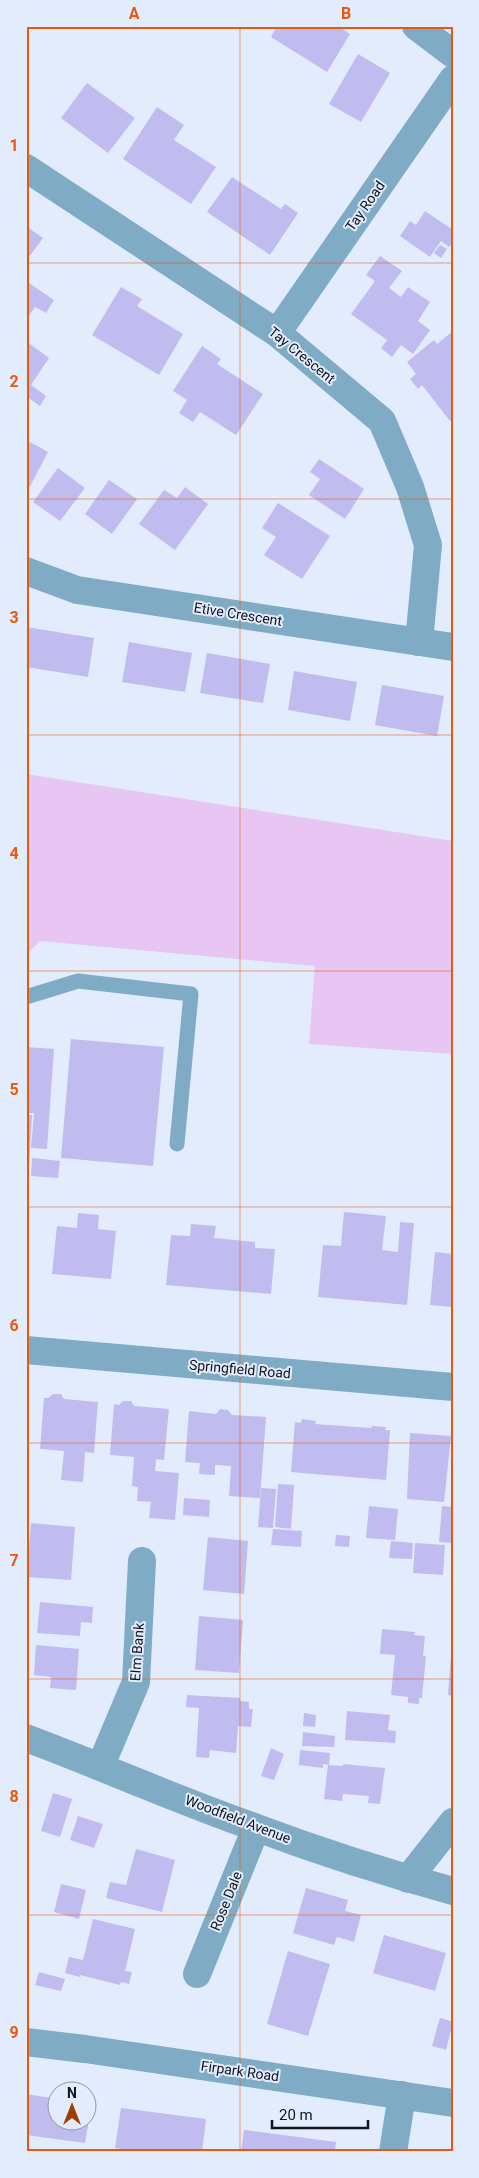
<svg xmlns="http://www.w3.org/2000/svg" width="479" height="2178" viewBox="0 0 479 2178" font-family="Roboto,sans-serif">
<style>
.green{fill:#e8c6f3}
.building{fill:#c1bcef}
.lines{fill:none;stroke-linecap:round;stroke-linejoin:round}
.lane{stroke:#7facc4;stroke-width:15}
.street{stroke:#7facc4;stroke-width:28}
.grid{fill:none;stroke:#e8590c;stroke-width:1;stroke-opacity:0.55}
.labels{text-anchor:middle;stroke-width:4;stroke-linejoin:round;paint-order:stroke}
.street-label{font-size:14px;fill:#10141b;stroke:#e2ecfd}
.neatline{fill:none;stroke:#e8590c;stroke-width:2}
.grid-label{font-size:16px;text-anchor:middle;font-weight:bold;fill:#e8590c}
</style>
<rect width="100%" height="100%" fill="#e2ecfd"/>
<!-- green -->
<path class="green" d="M26 774 453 841V1054L309 1044 315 966 40 941 26 955Z"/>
<!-- building -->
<g class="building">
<path d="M277 26H338L350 34 327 72 271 37Z"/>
<path d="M358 54 390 73 361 122 329 104Z"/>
<path d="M87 83 135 118 108 153 61 118Z"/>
<path d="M157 107 184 125 174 140 216 167 191 204 123 159Z"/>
<path d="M232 177 281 209 285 204 298 213 270 255 207 212Z"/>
<path d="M425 211 453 230V242L449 247 441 241 430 257 400 236 410 221 416 225Z"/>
<path d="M26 226 43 238 26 261Z"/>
<path d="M440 245 447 249 441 258 434 253Z"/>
<path d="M380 256 402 271 389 288 401 297 408 287 430 302 418 321 430 330 413 354 401 345 392 357 381 348 387 340 351 314 375 281 366 275Z"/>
<path d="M26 281 54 300 46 313 35 307 26 320Z"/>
<path d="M121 287 142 299 137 306 183 334 159 375 92 335Z"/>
<path d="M453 331V419L450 421 422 385 418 389 410 379 416 374 407 362 434 340 437 344Z"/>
<path d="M26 341 49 358 31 385 46 396 40 406 26 396Z"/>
<path d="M202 346 221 359 217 364 263 394 236 435 200 412 193 422 179 413 187 400 173 391Z"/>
<path d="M26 440 48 452 28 490H26Z"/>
<path d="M319 459 364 489 345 519 309 495 320 479 310 472Z"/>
<path d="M58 468 85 488 60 521 33 502Z"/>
<path d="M109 480 137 499 112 534 85 514Z"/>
<path d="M185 487 208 504 175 550 139 524 164 490 177 498Z"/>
<path d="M278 503 330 536 302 579 264 555 276 537 262 528Z"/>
<path d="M26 627 94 638 88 677 26 667Z"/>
<path d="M129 642 192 653 185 692 122 682Z"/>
<path d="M207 653 270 664 263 703 200 693Z"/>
<path d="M294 671 357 682 350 721 288 710Z"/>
<path d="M382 685 444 696 437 736 375 725Z"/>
<path d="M71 1039 164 1047 153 1166 61 1158Z"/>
<path d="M26 1047 54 1049 47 1149 31 1148 34 1113H26Z"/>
<path d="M26 1115H32L29 1167H26Z"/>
<path d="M32 1158 60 1161 58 1178 31 1176Z"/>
<path d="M344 1212 386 1216 382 1250 398 1252 400 1222 414 1223 407 1305 318 1297 323 1245 341 1246Z"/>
<path d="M78 1213 99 1215 98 1229 116 1231 111 1279 52 1274 57 1226 77 1228Z"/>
<path d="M191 1224 216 1226 214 1238 255 1242V1248L275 1249 271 1294 166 1285 171 1235 190 1236Z"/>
<path d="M435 1252 453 1254V1307L430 1305Z"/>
<path d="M53 1394H61L64 1399 98 1402 94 1453 85 1452 83 1482 61 1480 64 1451 40 1449 44 1398H48Z"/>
<path d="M123 1401H131L134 1406 169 1409 164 1460 156 1459 155 1471 179 1473 175 1520 149 1518 151 1502 137 1501 138 1487 132 1486 134 1457 110 1455 114 1404 119 1405Z"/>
<path d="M220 1409 228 1410 232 1415 266 1417 260 1498 229 1496 231 1466 215 1465V1475L199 1474 200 1463 185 1462 189 1411 216 1414Z"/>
<path d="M302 1419 316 1421 315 1424 371 1428 372 1426 386 1427 385 1430H390L386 1480 291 1472 295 1422 301 1423Z"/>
<path d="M410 1433 451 1436 444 1502 407 1499Z"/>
<path d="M278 1484 294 1485 291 1529 275 1527Z"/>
<path d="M261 1488 276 1489 273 1528 258 1527Z"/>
<path d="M184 1498 210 1500 209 1517 183 1515Z"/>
<path d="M369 1506 398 1509 395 1540 366 1538Z"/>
<path d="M442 1506 453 1507V1543L439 1542Z"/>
<path d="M31 1523 75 1527 71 1580 27 1577Z"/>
<path d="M273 1529 302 1531 301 1547 271 1545Z"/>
<path d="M336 1535 350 1536 349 1547 335 1546Z"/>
<path d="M208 1537 248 1541 244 1594 203 1590Z"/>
<path d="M391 1541 413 1543 412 1559 389 1558Z"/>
<path d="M415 1543 445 1545 443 1575 413 1573Z"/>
<path d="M40 1602 93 1607 92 1623 81 1622 80 1636 37 1633Z"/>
<path d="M199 1616 243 1620 239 1673 195 1670Z"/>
<path d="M382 1629 415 1632 414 1635 425 1636 423 1656H426L422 1698H419V1704L408 1703V1697L391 1695 395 1655 380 1654Z"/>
<path d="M36 1645 79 1649 76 1690 50 1688 51 1677 34 1675Z"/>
<path d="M451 1656H453V1696L448 1695Z"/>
<path d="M187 1695 240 1698V1701L249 1702V1709H253L251 1727 238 1726 236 1753 210 1750 209 1758 196 1757 199 1708 186 1707Z"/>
<path d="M347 1711 390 1715 388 1730 396 1731 395 1743 345 1740Z"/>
<path d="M304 1713 316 1715 315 1727 303 1726Z"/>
<path d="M303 1732 335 1736 334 1747 302 1746Z"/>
<path d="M271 1748 284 1754 274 1780 261 1776Z"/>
<path d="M300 1750 330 1753 329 1765 323 1764V1768L299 1765Z"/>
<path d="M343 1764 385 1768 380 1804 368 1803 369 1796 343 1794 342 1801 324 1799 328 1765 343 1766Z"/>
<path d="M53 1793 72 1799 60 1837 41 1831Z"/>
<path d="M78 1816 103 1824 94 1848 70 1840Z"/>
<path d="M136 1849 175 1860 162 1912 106 1898 110 1882 126 1885Z"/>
<path d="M61 1884 86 1890 79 1919 54 1912Z"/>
<path d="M306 1888 348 1900 345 1911 361 1915 354 1942 337 1937 334 1945 293 1933Z"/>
<path d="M93 1919 135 1929 125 1971 132 1972 129 1984 121 1982 120 1985 80 1975V1977L65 1973 69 1957 83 1960Z"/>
<path d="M384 1935 446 1953 435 1991 373 1973Z"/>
<path d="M288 1951 330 1964 308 2036 267 2024Z"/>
<path d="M39 1972 65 1979 61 1991 35 1985Z"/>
<path d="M440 2018 453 2022 446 2050 432 2046Z"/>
<path d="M26 2094 58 2099V2120H89L85 2143 26 2135Z"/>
<path d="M121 2108 206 2119 202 2152H146L115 2148Z"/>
<path d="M244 2130 336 2142 335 2152H241Z"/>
</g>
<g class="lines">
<!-- lane -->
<path class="lane" d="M26 997 78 981 191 994 177 1144"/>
<!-- street -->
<g class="street">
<path d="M416 26 453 54"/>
<path d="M26 168 277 333 382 421 410 487 428 545 419 642"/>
<path d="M277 333 453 79"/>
<path d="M26 571 77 590 453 647"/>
<path d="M26 1350 453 1387"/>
<path d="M26 1738C104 1767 179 1801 257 1828 321 1852 387 1873 453 1891"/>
<path d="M101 1765 136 1682 142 1561"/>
<path d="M408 1879 453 1822"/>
<path d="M197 1974 256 1828"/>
<path d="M26 2042 85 2049 453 2103"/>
<path d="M393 2152 402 2095"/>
</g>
</g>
<!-- grid -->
<path class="grid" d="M240 26V2152M26 263H453M26 499H453M26 735H453M26 971H453M26 1207H453M26 1443H453M26 1679H453M26 1915H453"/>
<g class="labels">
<!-- street labels -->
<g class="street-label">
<text transform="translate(365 206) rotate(-55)" y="5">Tay Road</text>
<text transform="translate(302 355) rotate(39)" y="5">Tay Crescent</text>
<text transform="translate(238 614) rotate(9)" y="5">Etive Crescent</text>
<text transform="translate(240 1369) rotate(5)" y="5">Springfield Road</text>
<text transform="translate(137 1652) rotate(-86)" y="5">Elm Bank</text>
<text transform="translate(238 1819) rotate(21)" y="5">Woodfield Avenue</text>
<text transform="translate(226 1901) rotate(-68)" y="5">Rose Dale</text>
<text transform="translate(240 2071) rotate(8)" y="5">Firpark Road</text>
</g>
</g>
<!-- border -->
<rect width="479" height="2178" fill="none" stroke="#e2ecfd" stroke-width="55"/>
<!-- north arrow -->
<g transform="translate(72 2106)"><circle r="24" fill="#e2ecfd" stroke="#8e96a3"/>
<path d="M0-4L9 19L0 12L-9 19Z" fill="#a13f00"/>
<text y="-8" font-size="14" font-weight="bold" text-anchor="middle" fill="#10141b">N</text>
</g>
<!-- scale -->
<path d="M272 2120v8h96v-8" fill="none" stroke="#10141b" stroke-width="2.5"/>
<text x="279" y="2120" font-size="15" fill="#10141b" stroke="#e2ecfd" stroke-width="4" paint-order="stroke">20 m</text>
<rect x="28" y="28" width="424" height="2122" class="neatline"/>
<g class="grid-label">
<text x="134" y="19">A</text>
<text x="346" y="19">B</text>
<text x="14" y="151">1</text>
<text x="14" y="387">2</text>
<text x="14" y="623">3</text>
<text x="14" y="859">4</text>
<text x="14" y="1095">5</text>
<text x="14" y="1331">6</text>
<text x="14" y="1566">7</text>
<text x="14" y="1802">8</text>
<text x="14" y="2038">9</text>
</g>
</svg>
